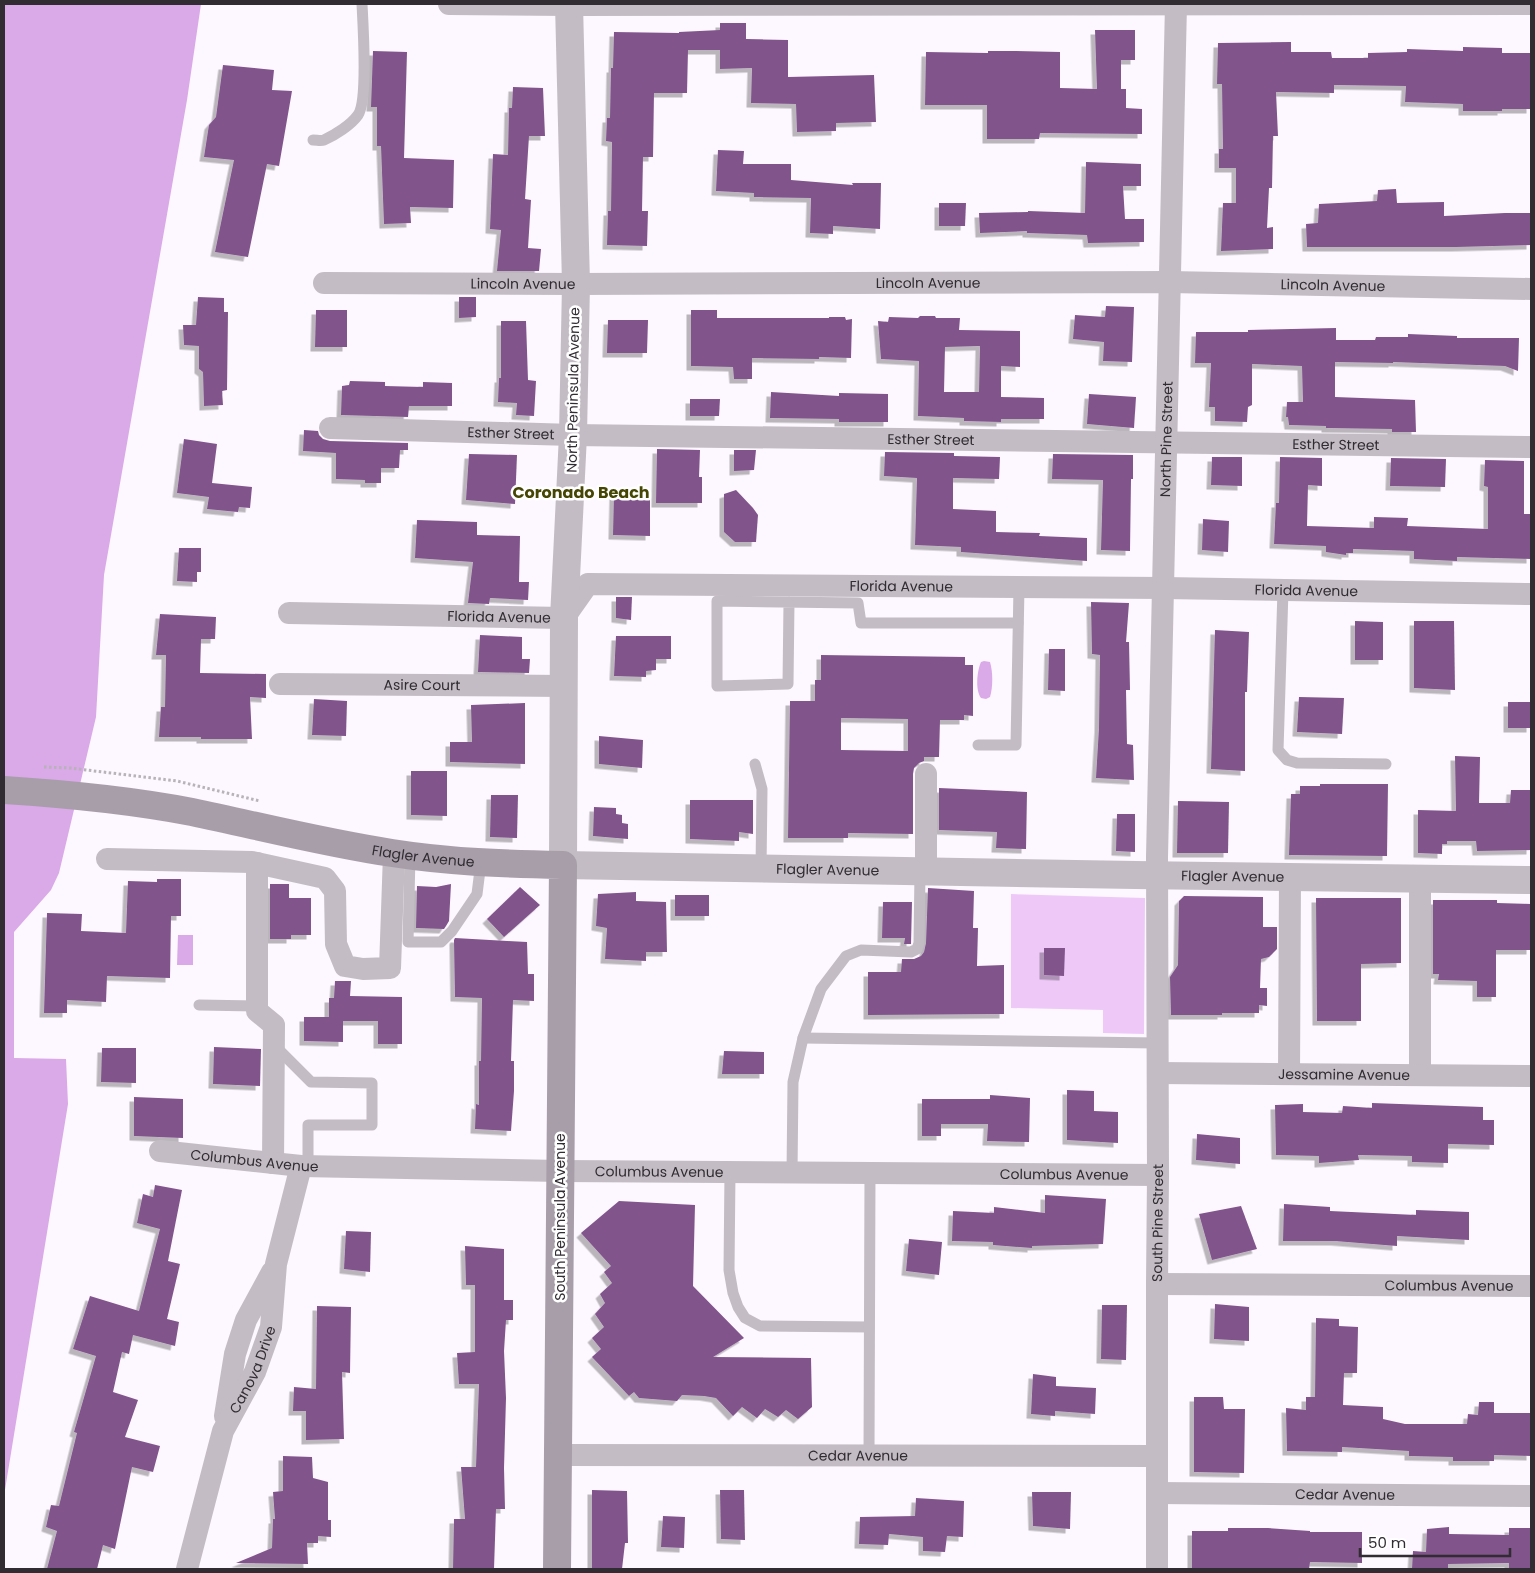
<svg xmlns="http://www.w3.org/2000/svg" width="1535" height="1573" viewBox="0 0 1535 1573" font-family="Poppins,sans-serif">
<style>
.green{fill:#eec9f8}
.water{fill:#daa9e7}
.building{fill:#81548c;fill-rule:evenodd;filter:url(#shadow)}
.lines{fill:none;stroke-linecap:round;stroke-linejoin:round}
.path{stroke:#b8b2b9;stroke-width:3;stroke-dasharray:2.5 2.5;stroke-linecap:butt}
.service{stroke:#c3bcc4;stroke-width:11}
.minor{stroke:#c3bcc4;stroke-width:22}
.tertiary{stroke:#c3bcc4;stroke-width:28}
.secondary{stroke:#a79eaa;stroke-width:28}
.labels{text-anchor:middle;stroke-width:5;stroke-linejoin:round;paint-order:stroke}
.street-label{font-size:14px;fill:#312b32;stroke:#fff}
.quarter-label{font-size:16px;font-weight:bold;fill:#454504;stroke:#fff}
</style>
<defs>
<filter id="shadow"><feDropShadow dx="-4.5" dy="4.5" stdDeviation="0" flood-color="#0004"/></filter>
</defs>
<rect width="100%" height="100%" fill="#fdf7ff"/>
<!-- green -->
<path class="green" d="M1011 894 1145 898 1144 1034 1103 1033V1010L1011 1008Z"/>
<!-- water -->
<g class="water">
<path d="M4 4H201L187 100 104 575 96 717 59 873 51 890 14 932V1058L66 1059 68 1104 4 1496Z"/>
<path d="M984 661 990 662C993 672 993 687 990 697L986 699 981 698C975 690 977 671 981 662Z"/>
<path d="M178 935H193V965H177Z"/>
</g>
<!-- building -->
<g class="building">
<path d="M720 23H746V39L788 40V77L874 75 876 122 836 123V131L797 132 796 104 751 103 752 68 720 69V50H688L687 93H654L653 157H643L642 211H648L647 246 607 245 608 211H611L612 142 606 141 607 118H610L611 68H613L614 32 679 33V32L720 30Z"/>
<path d="M1095 30H1135V60H1121V89H1126V108L1142 109V134L1040 133 1039 139H987V105H925L926 52 988 53V51H1016L1060 52V88L1097 89Z"/>
<path d="M1291 42V52H1331L1332 58H1368V53L1407 52V49L1463 51V47L1502 48V53H1531V109H1502V111H1463V104L1405 102 1406 86 1334 85V93L1276 92 1278 136H1273L1272 188H1269L1267 228 1273 227V249L1221 251 1223 203H1236V168H1219V149H1223L1222 84H1217L1218 43Z"/>
<path d="M373 51 407 52 404 158 454 160 453 208 410 207 411 223 384 224 381 146H377V107H371Z"/>
<path d="M223 65 274 70 272 90 292 91 279 166 267 164 248 257 215 252 234 160 204 157 209 125 216 117Z"/>
<path d="M513 87 543 88 545 136H529L525 199 531 200 528 248 541 249 539 271H497L501 230 490 229 493 154 508 155 509 108H512Z"/>
<path d="M718 150 744 151 743 164H791V180L853 185 852 183H881L880 229 833 226V234L810 233 811 198 754 197V193L716 191Z"/>
<path d="M1086 162 1141 164V186H1123L1125 219H1144V242L1088 243 1087 235 1027 233V231L980 233 979 213 1028 212V211L1085 213Z"/>
<path d="M1396 189 1397 203 1444 202V216L1505 213H1531V245L1456 247H1307L1306 224 1318 223 1319 204 1377 201 1378 190Z"/>
<path d="M939 203H966L965 226H939Z"/>
<path d="M198 297 224 298V312H228L227 390 222 391 223 405 204 406 203 372 199 369V346L184 345 183 325H196Z"/>
<path d="M459 297H476V317L459 318Z"/>
<path d="M1106 306 1134 307 1132 362 1103 361 1104 342 1073 339 1075 315 1105 317Z"/>
<path d="M316 310H347V347H315Z"/>
<path d="M691 310H717V318H829V317H845L846 320 852 319 851 358 819 357V359L752 358V379H734L733 367 691 366Z"/>
<path d="M920 316H935L936 318H960L959 330 1020 331V367L1001 366V397L1044 398V419H1001V422L964 421V418L918 416 919 361 881 359 878 321 888 322 889 317 918 318ZM980 346 979 392H944L945 347Z"/>
<path d="M608 320H648L647 353H607Z"/>
<path d="M501 321H526L528 380 536 381 534 416 516 415 517 403 498 402 499 378H501Z"/>
<path d="M1336 328V340H1375L1376 337H1408V334L1457 336V338H1519L1518 371 1505 366 1393 362V363L1335 362V397L1415 400 1416 432H1392V429L1326 428V426L1289 425 1288 417H1286L1287 402H1303L1302 366 1252 364V405L1248 407 1247 422 1215 421V407H1209L1211 363H1195L1196 332H1248V330Z"/>
<path d="M350 381 385 382V386L423 387V382L452 383V406H409L408 417 341 415 342 386 349 385Z"/>
<path d="M771 392 839 396V393L888 394V422H839V419L770 418Z"/>
<path d="M1089 394 1136 397 1134 428 1087 424Z"/>
<path d="M690 399H720L719 416H690Z"/>
<path d="M304 430 318 431 319 435 323 439 330 441 408 443V450H400L399 468H381V483H365V480L336 479V453L303 451Z"/>
<path d="M184 439 217 444 212 483 252 487 250 508 239 507 238 512 207 509 209 497 177 493Z"/>
<path d="M657 449 700 450 699 477H702V503H656Z"/>
<path d="M734 450H756L754 470 734 471Z"/>
<path d="M885 452 954 453V456L1000 457 999 479 953 478V509L996 511V532L1040 533 1039 536 1087 538V561L961 552V547L915 545 917 478 884 476Z"/>
<path d="M469 454 517 455 515 504 466 500Z"/>
<path d="M1053 454 1133 455V479H1131L1130 551 1101 550 1103 480 1052 479Z"/>
<path d="M1212 457H1242V486L1211 485Z"/>
<path d="M1280 457 1322 458V486L1308 485 1307 526 1374 528V517L1408 518 1407 526 1488 529V487L1484 486 1485 460 1524 461V514H1531V559L1457 557V561L1414 559V551L1353 549V553H1346V555L1326 552V546L1274 544 1276 503H1279Z"/>
<path d="M1391 458 1446 459 1445 487 1390 486Z"/>
<path d="M736 490 753 508 758 515 756 542H735L724 532V494Z"/>
<path d="M614 494 650 495V536L613 535Z"/>
<path d="M1203 519 1229 521 1228 552 1202 550Z"/>
<path d="M417 520 477 522V535L520 536 519 582H529L528 600 490 598 489 604 468 603 473 562 415 558Z"/>
<path d="M179 548H201V572H197V582L177 581Z"/>
<path d="M616 597H632L631 620 616 618Z"/>
<path d="M1091 602 1129 603 1126 642H1129L1130 690H1126L1127 744 1133 745 1134 780 1096 778 1099 728 1100 655 1092 654Z"/>
<path d="M160 614 216 617 215 639H201L200 673 266 674V698L250 697 252 739H201V737H159L161 707H165L166 655H156Z"/>
<path d="M1355 621 1383 622V660H1355Z"/>
<path d="M1414 621H1454L1455 690 1414 688Z"/>
<path d="M1215 630 1249 632 1247 692H1245V771L1211 769Z"/>
<path d="M480 635 522 637V659H530L529 673 478 672Z"/>
<path d="M616 636H671V659H656V670L646 671V677L614 676Z"/>
<path d="M1049 649H1065V691L1048 690Z"/>
<path d="M821 655 965 657V665H973V716L964 715V720H940L939 757H924V761L919 763 914 768 913 774V834L848 833V838H788L790 701H815V680H821ZM841 718 908 719V751L841 750Z"/>
<path d="M1299 697 1344 698 1342 734 1297 732Z"/>
<path d="M314 699 347 701 346 736 312 735Z"/>
<rect x="1508" y="702" width="23" height="26"/>
<path d="M525 703V764L450 762V742H472L471 705Z"/>
<path d="M599 736 643 740 642 768 599 764Z"/>
<path d="M1455 756 1480 757 1479 803H1510L1511 790H1531V850L1477 851 1476 841H1447V844H1442V854L1418 853V810L1456 811Z"/>
<path d="M411 771H447V816L411 815Z"/>
<path d="M1320 784H1388L1387 856 1289 855 1291 794H1300V786H1320Z"/>
<path d="M939 788 1027 792 1026 849 996 848 997 832 939 830Z"/>
<path d="M491 795H518L517 838 490 837Z"/>
<path d="M690 800H753V834L739 832V841L690 839Z"/>
<path d="M1178 801 1229 802 1228 853H1177Z"/>
<path d="M594 807 616 808V814L622 815V823L628 824V839L593 836Z"/>
<path d="M1117 814H1135V852L1116 851Z"/>
<path d="M157 879H181V916H171L170 978 107 976 106 1002 67 1000V1013H44L47 913 82 914 81 931 126 933 128 881 157 882Z"/>
<path d="M270 884H289V898H311V935H291V939H270Z"/>
<path d="M451 884 449 921 446 926 444 929 416 928 417 886 436 887Z"/>
<path d="M520 887 540 905 504 937 487 919Z"/>
<path d="M928 888 974 891 973 928H978L977 966 1004 965V1014L868 1015V972H901L902 959H914L921 956 924 952 926 943Z"/>
<path d="M636 892V901L666 902 667 952H646V961L605 959 607 928 596 926 598 894Z"/>
<rect x="675" y="895" width="34" height="21"/>
<path d="M1184 896 1263 897V927H1277V949L1269 957 1261 959 1260 988H1267V1006L1259 1005V1013H1222V1015H1171L1170 977 1178 965 1179 901Z"/>
<path d="M1316 898H1401V963L1361 964V1021H1317Z"/>
<path d="M1433 900H1497V903L1531 904V950H1496V997H1477V981L1438 980 1439 974H1433Z"/>
<path d="M883 902H912L911 944H904L905 938H882Z"/>
<path d="M455 938 527 942 528 974H534V1001L513 1000 511 1061H514V1091L511 1131 475 1129 476 1104 479 1105V1061H481L482 998 455 997 454 940Z"/>
<path d="M1044 948H1065L1064 976 1044 975Z"/>
<path d="M335 981H351L350 996 402 997V1044H378V1021H343V1042L304 1041V1017H329V998H334Z"/>
<path d="M214 1047 261 1049 260 1086 213 1084Z"/>
<path d="M102 1048H136V1083L101 1082Z"/>
<path d="M724 1051 764 1052V1074H722Z"/>
<path d="M1067 1090 1094 1091V1111L1118 1112V1143L1067 1140Z"/>
<path d="M990 1095 1030 1098 1029 1142 987 1141 988 1124H941V1136H922V1099H990Z"/>
<path d="M134 1097 183 1099V1138L134 1136Z"/>
<path d="M1372 1103 1483 1107V1120H1494V1145L1448 1144V1163L1412 1162V1156L1358 1155 1359 1160 1319 1163V1156L1276 1155 1275 1105 1303 1104V1112L1342 1113 1343 1106 1372 1108Z"/>
<path d="M1197 1134 1240 1138V1164L1196 1160Z"/>
<path d="M155 1185 182 1190 168 1261 180 1264 167 1319 179 1322 175 1346 133 1335 129 1354 122 1352 113 1392 138 1400 125 1437 160 1446 153 1472 132 1467 115 1549 103 1545 97 1569H47L57 1531 46 1527 51 1505 59 1506 77 1433 74 1432 96 1356 73 1349 90 1296 139 1311 160 1229 137 1223 143 1194 153 1197Z"/>
<path d="M1045 1195 1106 1199 1103 1244 1032 1246V1248L993 1245V1242L952 1241 953 1211 994 1213V1207L1045 1213Z"/>
<path d="M619 1201 695 1205 693 1286 744 1338 713 1357 811 1358 812 1407 798 1419 786 1410 778 1417 765 1409 757 1418 742 1407 733 1416 716 1398 704 1396 682 1395 677 1401 639 1398 634 1392 629 1396 592 1357 601 1349 592 1338 604 1327 595 1314 605 1303 600 1294 612 1283 604 1272 611 1266 581 1233Z"/>
<path d="M1284 1204 1330 1207V1211L1416 1215V1210L1469 1212V1240L1397 1236V1246L1335 1241H1283Z"/>
<path d="M1241 1206 1257 1249 1212 1260 1199 1214Z"/>
<path d="M346 1231 371 1232 370 1272 344 1269Z"/>
<path d="M909 1239 942 1242 939 1275 906 1271Z"/>
<path d="M465 1246 504 1249V1300H513V1320H506L504 1351 506 1398 504 1468 505 1509H496L494 1569H453L454 1519H465L461 1467H476L479 1384H459L457 1353 475 1352V1285H466Z"/>
<path d="M1215 1304 1249 1307V1341L1214 1339Z"/>
<path d="M1102 1305H1127L1126 1360 1101 1359Z"/>
<path d="M317 1306 351 1307 350 1373 342 1372 344 1439 306 1440V1411H293L294 1387 316 1389Z"/>
<path d="M1316 1318 1339 1319V1326L1358 1327 1357 1373H1344L1343 1405 1383 1407V1419L1405 1424H1467L1468 1414 1478 1415 1479 1402H1494V1413H1531V1456L1494 1455V1461H1453V1457L1409 1456V1451L1342 1447V1452L1287 1451 1286 1408 1306 1410V1397H1315Z"/>
<path d="M1033 1374 1056 1377V1386L1096 1388 1095 1414 1055 1411V1416L1031 1414Z"/>
<path d="M1194 1397H1223L1224 1409H1245L1244 1473 1194 1472Z"/>
<path d="M283 1456 312 1457 313 1478 328 1482V1520H331V1537L318 1536V1543H307L308 1564 236 1563 272 1548 273 1519H275L273 1492 283 1491Z"/>
<path d="M592 1490 627 1491 628 1543H625L622 1569H592Z"/>
<path d="M720 1490H744L745 1540 721 1539Z"/>
<path d="M1032 1492H1071L1070 1529 1033 1526Z"/>
<path d="M916 1498 964 1501 963 1537 947 1536 945 1552 923 1551V1537L889 1534 888 1545 859 1544 860 1517 915 1516Z"/>
<path d="M663 1516 685 1517 684 1548 661 1547Z"/>
<path d="M1449 1527V1534L1509 1535V1528H1531V1569H1509V1563L1448 1564V1569H1412L1413 1551 1426 1552 1427 1529Z"/>
<path d="M1228 1528H1268L1310 1531V1532H1362V1563L1310 1562 1309 1569H1192V1531H1228Z"/>
</g>
<g class="lines">
<!-- path -->
<path class="path" d="M44 767 70 768 177 781 260 801"/>
<!-- service -->
<g class="service">
<path d="M313 140C317 140 321 141 324 140 335 135 351 125 358 115 368 101 363 24 362 4"/>
<path d="M1283 590 1278 750 1287 760 1297 763 1386 764"/>
<path d="M789 602 788 684 717 686V601L858 603 861 623H1018"/>
<path d="M978 745H1016L1019 587"/>
<path d="M755 764 762 789 761 869"/>
<path d="M410 855 408 942H441L452 931 477 894 481 862"/>
<path d="M199 1005 257 1006"/>
<path d="M803 1038 1157 1043"/>
<path d="M275 1046 311 1082 372 1083V1125H308V1166"/>
<path d="M730 1172 729 1270 733 1293 738 1307 745 1318 760 1326 869 1327"/>
<path d="M792 1173 793 1082 803 1038 821 989 846 956 861 950 911 952 917 949 919 943 920 872"/>
<path d="M869 1456 870 1173"/>
</g>
<!-- minor -->
<g class="minor">
<path d="M449 4 569 5 1531 4"/>
<path id="s1" d="M324 283 576 284 1169 282 1531 289"/>
<path id="s2" d="M330 428 573 435 1531 447"/>
<path id="s3" d="M289 613 564 618 588 584 1164 588 1531 594"/>
<path id="s4" d="M280 684 564 686"/>
<path d="M107 859 252 862 325 878 335 891 336 944 345 966 363 969 390 968 394 854"/>
<path d="M257 863V1011L274 1025 273 1163"/>
<path d="M926 872V774"/>
<path d="M1420 879V1075"/>
<path id="s5" d="M1158 1073 1531 1076"/>
<path d="M1289 1074 1290 877"/>
<path id="s6" d="M160 1151 301 1166 560 1171 1158 1175"/>
<path id="s7" d="M1157 1284 1531 1286"/>
<path d="M225 1416 235 1354 246 1320 272 1272"/>
<path id="s8" d="M558 1455 1157 1456"/>
<path id="s9" d="M1157 1493 1531 1496"/>
<path id="s10" d="M187 1569 223 1431 255 1372 271 1327 276 1264 301 1166"/>
<path id="s11" d="M1157 1569V1284L1158 1175 1157 857 1176 4"/>
</g>
<!-- tertiary -->
<path class="tertiary" id="s12" d="M569 4 576 284 573 435 564 618 563 865 1135 875 1531 880"/>
<!-- secondary -->
<path class="secondary" id="s13" d="M4 790C67 794 130 800 192 812 259 826 325 843 392 853 449 862 506 864 563 865L557 1569"/>
</g>
<g class="labels">
<!-- street labels -->
<g class="street-label">
<text dy="5" stroke="none"><textPath href="#s1" startOffset="604">Lincoln Avenue</textPath></text>
<text dy="5" stroke="none"><textPath href="#s1" startOffset="199">Lincoln Avenue</textPath></text>
<text dy="5" stroke="none"><textPath href="#s1" startOffset="1009">Lincoln Avenue</textPath></text>
<text transform="translate(573 390) rotate(-89)" y="5">North Peninsula Avenue</text>
<text dy="5" stroke="none"><textPath href="#s2" startOffset="181">Esther Street</textPath></text>
<text dy="5" stroke="none"><textPath href="#s2" startOffset="601">Esther Street</textPath></text>
<text dy="5" stroke="none"><textPath href="#s11" startOffset="1130">North Pine Street</textPath></text>
<text dy="5" stroke="none"><textPath href="#s2" startOffset="1006">Esther Street</textPath></text>
<text dy="5" stroke="none"><textPath href="#s3" startOffset="630">Florida Avenue</textPath></text>
<text dy="5" stroke="none"><textPath href="#s3" startOffset="1035">Florida Avenue</textPath></text>
<text dy="5" stroke="none"><textPath href="#s3" startOffset="210">Florida Avenue</textPath></text>
<text dy="5" stroke="none"><textPath href="#s4" startOffset="142">Asire Court</textPath></text>
<text dy="5" stroke="none"><textPath href="#s13" startOffset="425">Flagler Avenue</textPath></text>
<text dy="5" stroke="none"><textPath href="#s12" startOffset="1126">Flagler Avenue</textPath></text>
<text dy="5" stroke="none"><textPath href="#s12" startOffset="1531">Flagler Avenue</textPath></text>
<text dy="5" stroke="none"><textPath href="#s5" startOffset="186">Jessamine Avenue</textPath></text>
<text dy="5" stroke="none"><textPath href="#s6" startOffset="95">Columbus Avenue</textPath></text>
<text dy="5" stroke="none"><textPath href="#s6" startOffset="500">Columbus Avenue</textPath></text>
<text dy="5" stroke="none"><textPath href="#s6" startOffset="905">Columbus Avenue</textPath></text>
<text transform="translate(560 1217) rotate(-90)" y="5">South Peninsula Avenue</text>
<text dy="5" stroke="none"><textPath href="#s11" startOffset="346">South Pine Street</textPath></text>
<text dy="5" stroke="none"><textPath href="#s7" startOffset="292">Columbus Avenue</textPath></text>
<text dy="5" stroke="none"><textPath href="#s10" startOffset="211">Canova Drive</textPath></text>
<text dy="5" stroke="none"><textPath href="#s8" startOffset="300">Cedar Avenue</textPath></text>
<text dy="5" stroke="none"><textPath href="#s9" startOffset="188">Cedar Avenue</textPath></text>
</g>
<!-- quarter labels -->
<g class="quarter-label">
<text x="581" y="498">Coronado Beach</text>
</g>
</g>
<!-- border -->
<rect width="1535" height="1573" fill="none" stroke="#312b32" stroke-width="10"/>
<!-- scale -->
<path d="M1360 1548v8h150v-8" fill="none" stroke="#312b32" stroke-width="2.5"/>
<text x="1368" y="1548" font-size="15" fill="#312b32" stroke="#ffffff" stroke-width="4" paint-order="stroke">50 m</text>
</svg>
